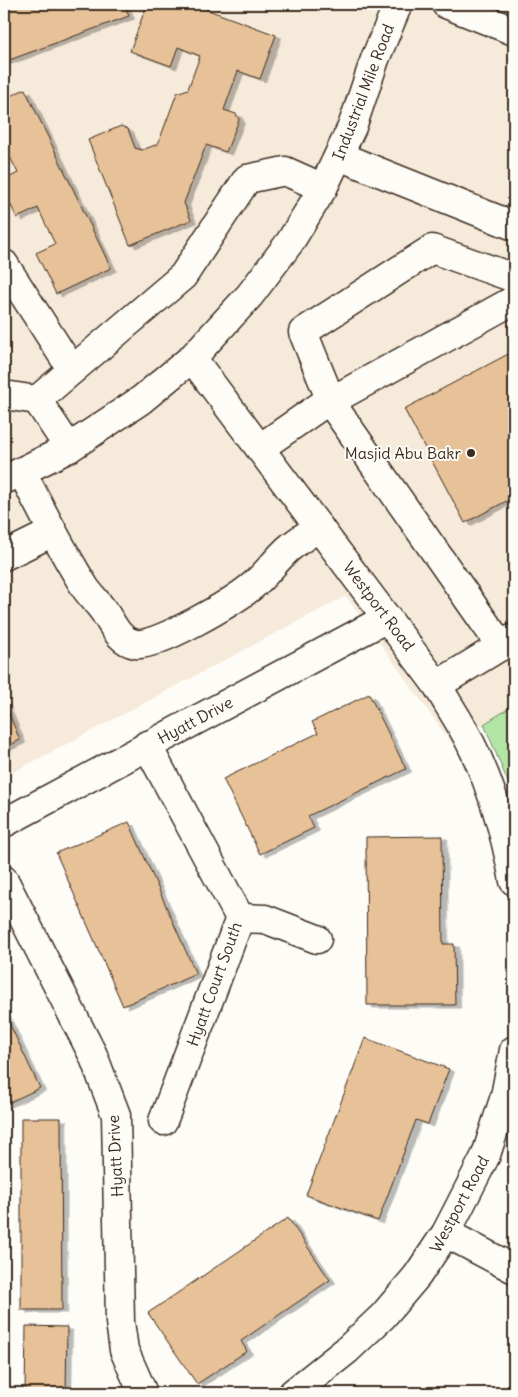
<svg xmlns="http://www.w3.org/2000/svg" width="518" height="1397" viewBox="0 0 518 1397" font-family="Delius,sans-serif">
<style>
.built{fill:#f6eada}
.green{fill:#b3e5a6;stroke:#778862}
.building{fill:#e7c197;stroke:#3b2a1e;filter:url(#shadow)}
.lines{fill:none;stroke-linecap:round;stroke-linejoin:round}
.minor-casing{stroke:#3b2a1e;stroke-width:31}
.minor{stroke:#fdfcf7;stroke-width:28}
.poi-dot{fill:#3b2a1e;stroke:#fdfcf7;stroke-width:2}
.labels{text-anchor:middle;stroke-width:4;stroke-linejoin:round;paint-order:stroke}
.street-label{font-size:16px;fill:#3b2a1e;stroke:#fdfcf7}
.poi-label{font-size:16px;fill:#3b2a1e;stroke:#fdfcf7;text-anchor:end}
</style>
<defs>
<filter id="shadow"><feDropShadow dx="5.5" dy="3" stdDeviation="0" flood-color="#0004"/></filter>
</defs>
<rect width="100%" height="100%" fill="#fdfcf7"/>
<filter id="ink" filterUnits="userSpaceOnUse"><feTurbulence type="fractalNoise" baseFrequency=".02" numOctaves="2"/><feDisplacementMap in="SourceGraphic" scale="10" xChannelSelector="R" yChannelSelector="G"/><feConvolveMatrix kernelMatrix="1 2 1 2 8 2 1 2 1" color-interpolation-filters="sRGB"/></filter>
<g filter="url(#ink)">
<!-- built -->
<path class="built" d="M4 4H514V705L452 744 346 596 4 777Z"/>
<!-- green -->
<path class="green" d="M514 705V797L484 724Z"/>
<!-- building -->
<g class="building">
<path d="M4 4H124L129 16 4 62Z"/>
<path d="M147 4H192L276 35 260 79 238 71 224 110 236 114 239 120 226 152 206 145 184 203 191 220 130 245 88 140 121 126 128 129 135 148 142 150 158 144 177 93 188 89 200 56 178 47 171 66 130 51Z"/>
<path d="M25 89 111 268 56 294 36 253 55 244 38 208 17 218 4 191V180L18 173 7 151 4 153V99Z"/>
<path d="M514 351V497L465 523 404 409Z"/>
<path d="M369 694 406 769 308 816 314 828 260 854 223 779 318 733 312 722Z"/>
<path d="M4 702 20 740 4 748Z"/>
<path d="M129 822 196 974 123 1006 56 853Z"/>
<path d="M442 836 443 944H454L455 1005H367L366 837Z"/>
<path d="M4 1012 40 1088 4 1105Z"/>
<path d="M365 1038 449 1069 428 1124 416 1120 378 1221 306 1195Z"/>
<path d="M21 1118H61L62 1310H21Z"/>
<path d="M288 1218 330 1280 241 1341 247 1351 197 1384 148 1313Z"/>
<path d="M26 1326 67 1327 66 1393H25Z"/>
</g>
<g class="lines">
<!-- minor casing -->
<g class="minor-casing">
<g id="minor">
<path d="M446 4 514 31"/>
<path d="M339 156 514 226"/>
<path d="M4 264 72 370"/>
<path d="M514 278 432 249 303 332 331 401 514 300"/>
<path d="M192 358 437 685C447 703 459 720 468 738 491 783 505 832 514 881"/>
<path d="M4 395 37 400"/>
<path d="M69 448 37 400 183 276 247 179 285 171 323 188"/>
<path d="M260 448 329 400 501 646"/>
<path d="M22 472C42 512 62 551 86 589 92 597 99 604 105 613 113 625 120 642 136 644 157 647 234 601 251 587 265 576 275 561 288 549 297 541 309 534 319 527"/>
<path d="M4 480 69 448 141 400 192 358 250 295 290 242 323 188 352 127 375 59 398 4"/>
<path d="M4 556 53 532"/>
<path d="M437 685 514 638"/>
<path d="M147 745 240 918 163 1121"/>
<path d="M4 823 387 618"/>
<path d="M4 880 93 1055 116 1115 120 1322 124 1350 143 1393"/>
<path d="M240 918 265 919 317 939"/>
<path d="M446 1233 514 1269"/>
<path d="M293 1393 347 1350 383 1316 417 1276 446 1233 486 1155 505 1096 514 1050"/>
</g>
</g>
<!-- minor -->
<use href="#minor" class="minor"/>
</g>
</g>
<!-- markers -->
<circle class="poi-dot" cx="471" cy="453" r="5"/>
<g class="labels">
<!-- street labels -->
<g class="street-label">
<text transform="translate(363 92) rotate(-69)" y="6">Industrial Mile Road</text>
<text transform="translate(379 606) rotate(53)" y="6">Westport Road</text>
<text transform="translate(195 720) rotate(-28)" y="6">Hyatt Drive</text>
<text transform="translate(214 984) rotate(-70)" y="6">Hyatt Court South</text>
<text transform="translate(115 1156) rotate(-93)" y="6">Hyatt Drive</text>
<text transform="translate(459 1204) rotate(-62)" y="6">Westport Road</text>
</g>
<!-- poi labels -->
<g class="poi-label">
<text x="461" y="459">Masjid Abu Bakr</text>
</g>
</g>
<!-- margin -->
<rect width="518" height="1397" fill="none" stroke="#fdfcf7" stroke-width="20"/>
<rect x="10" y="10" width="498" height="1377" fill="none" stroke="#3b2a1e" stroke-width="2" filter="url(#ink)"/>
</svg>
